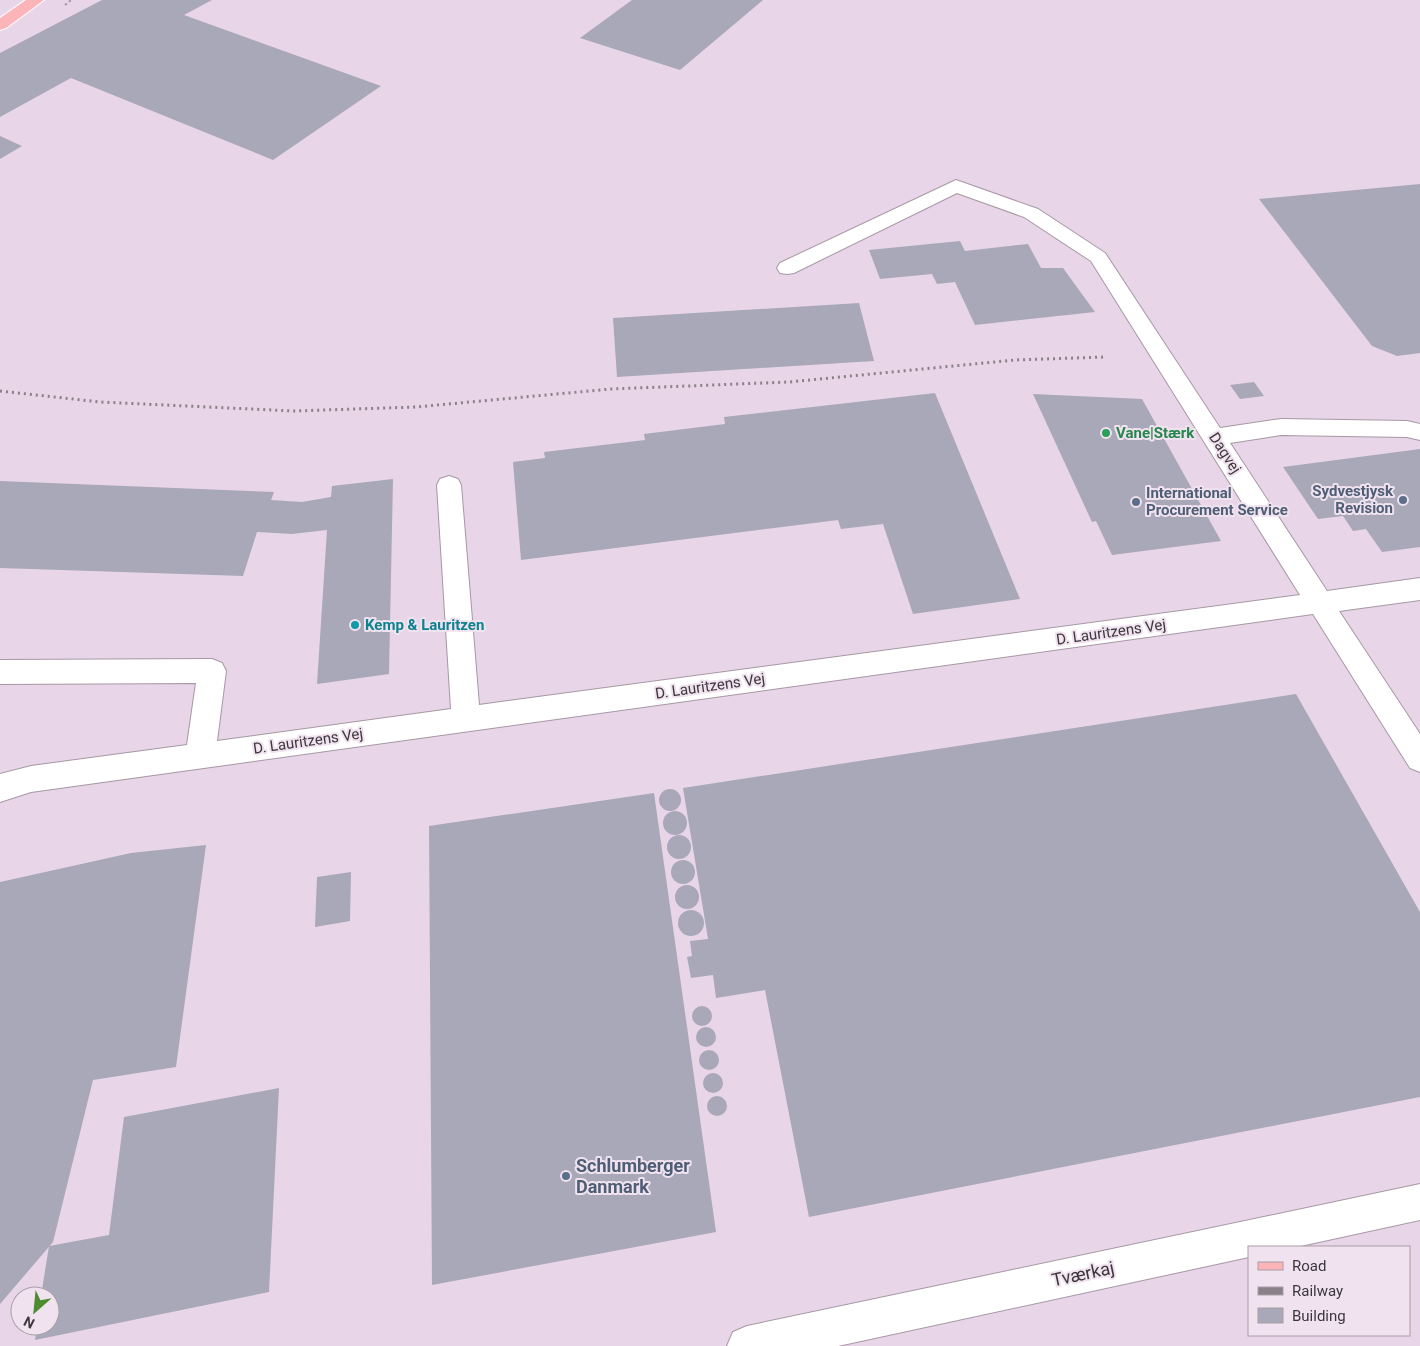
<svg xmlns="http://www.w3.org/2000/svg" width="1420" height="1346" viewBox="0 0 1420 1346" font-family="Roboto,sans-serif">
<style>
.built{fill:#e9d5e8;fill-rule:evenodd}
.building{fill:#a8a8b9}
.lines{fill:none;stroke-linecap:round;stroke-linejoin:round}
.minor-casing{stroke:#a698a4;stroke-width:2}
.major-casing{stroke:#fff;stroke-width:2}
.path{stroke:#a49aa3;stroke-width:2;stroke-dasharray:2.5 2.5;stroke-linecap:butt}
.minor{fill:#fff;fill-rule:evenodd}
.major{fill:#fbb5b9;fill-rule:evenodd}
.rail{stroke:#898088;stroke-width:3;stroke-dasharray:2 4;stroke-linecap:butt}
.leisure-dot{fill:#2e9e5b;stroke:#f1e2ef;stroke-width:2}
.service-dot{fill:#5c6f8a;stroke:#f1e2ef;stroke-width:2}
.culture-dot{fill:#0f9aa8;stroke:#f1e2ef;stroke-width:2}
.labels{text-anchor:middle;stroke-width:4;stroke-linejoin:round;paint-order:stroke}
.leisure-label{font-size:15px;font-weight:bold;fill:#27864d;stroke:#f1e2ef;text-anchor:start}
.street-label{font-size:15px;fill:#3c373c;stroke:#f1e2ef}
.service-label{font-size:15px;font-weight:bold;fill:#4e5e75;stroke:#f1e2ef;text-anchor:end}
.culture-label{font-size:15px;font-weight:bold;fill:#0d838f;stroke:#f1e2ef;text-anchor:start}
.near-service-label{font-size:18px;font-weight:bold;fill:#4e5e75;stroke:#f1e2ef;text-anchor:start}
.near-street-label{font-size:18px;fill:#3c373c;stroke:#f1e2ef}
</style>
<rect width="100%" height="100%" fill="#f1e2ef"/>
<!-- built -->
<path class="built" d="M0 0H1420V1346H0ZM1249 1247H1409V1335H1249ZM20 1296H50V1326H20Z"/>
<!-- building -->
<g class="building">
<path d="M102 0H212L184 15 381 86 273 160 71 78 0 117V53Z"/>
<path d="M632 0H763L680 70 580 38Z"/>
<path d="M0 136 22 146 0 159Z"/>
<path d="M1420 184V353L1397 356 1372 346 1259 199Z"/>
<path d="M960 241 965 251 1028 244 1041 268H1063L1095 312 975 325 955 282 937 284 932 274 880 279 869 250Z"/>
<path d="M859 303 874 361 617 377 613 318Z"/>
<path d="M1254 382 1264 396 1240 399 1230 385Z"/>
<path d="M935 393 1020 599 913 614 883 524 841 529 838 520 521 560 513 462 545 458 544 452 645 440 644 434 725 424 724 417Z"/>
<path d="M1033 394 1142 399 1221 541 1112 555 1096 521 1092 522Z"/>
<path d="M1420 449V547L1382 552 1366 529 1353 531 1343 516 1318 519 1283 467Z"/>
<path d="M393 479 389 674 317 684 327 530 292 534 257 532 243 576 0 568V481L274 492 271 500 302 502 331 497 332 486Z"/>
<path d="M1296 694 1420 912V1097L809 1217 765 990 716 998 713 975 691 978 687 957 692 956 690 941 708 939 683 788Z"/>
<circle cx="670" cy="800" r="11"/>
<path d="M654 793 716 1232 432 1285 429 826Z"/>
<circle cx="675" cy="823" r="12"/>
<circle cx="679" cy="847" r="12"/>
<path d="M206 845 176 1067 93 1080 53 1242 0 1304V882L131 853Z"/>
<circle cx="683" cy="872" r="12"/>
<path d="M351 872 350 921 315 927 317 877Z"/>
<circle cx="687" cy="897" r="12"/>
<circle cx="691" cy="923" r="13"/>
<circle cx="702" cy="1016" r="10"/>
<circle cx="706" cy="1037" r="10"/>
<circle cx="709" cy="1060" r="10"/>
<circle cx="713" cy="1083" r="10"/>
<path d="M279 1088 269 1292 35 1340 37 1326H50V1296H41L49 1246 109 1235 124 1117Z"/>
<circle cx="717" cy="1106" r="10"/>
</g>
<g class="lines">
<!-- minor casing -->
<g class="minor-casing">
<g id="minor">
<path d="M956 180 1038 209 1105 253 1220 428 1281 419 1407 421 1420 424V440L1407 437 1281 435 1230 443 1327 591 1420 578V600L1339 611 1420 734V772L1410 768 1313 614 31 792 0 802V774L31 766 187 745 196 683 0 684V660L212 659 222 663 226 671 217 741 451 709 437 485 440 479 449 476 458 479 461 485 479 705 1300 595 1091 261 1024 217 957 193 794 273 787 274 780 273 777 268 780 263Z"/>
<path d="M1420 1184V1220L1296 1247H1249V1257L838 1346H727L733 1332 747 1326Z"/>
</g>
</g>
<!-- major casing -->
<g class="major-casing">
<path id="major" d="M26 0H44L6 28 0 30V18Z"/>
</g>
<!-- path -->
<path class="path" d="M65 5 71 0"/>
<!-- minor -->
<use href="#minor" class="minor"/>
<!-- major -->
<use href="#major" class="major"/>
<!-- rail -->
<path class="rail" d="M0 391 100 402 294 411 416 407 611 389 789 382 1015 360 1105 357"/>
</g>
<!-- markers -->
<circle class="leisure-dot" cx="1106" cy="433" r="5"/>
<g class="service-dot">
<circle cx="1403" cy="500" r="5"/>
<circle cx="1136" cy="502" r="5"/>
<circle cx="566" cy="1176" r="5"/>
</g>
<circle class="culture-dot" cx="355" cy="625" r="5"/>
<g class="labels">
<!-- leisure labels -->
<g class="leisure-label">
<text x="1116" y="438">Vane|Stærk</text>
</g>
<!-- street labels -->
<g class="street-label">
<text transform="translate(1225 453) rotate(57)" y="5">Dagvej</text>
<text transform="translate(1111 632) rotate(-8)" y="5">D. Lauritzens Vej</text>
<text transform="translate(710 686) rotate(-8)" y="5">D. Lauritzens Vej</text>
<text transform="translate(308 741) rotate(-8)" y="5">D. Lauritzens Vej</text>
</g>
<!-- service labels -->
<g class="service-label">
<text x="1393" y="496">Sydvestjysk<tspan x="1393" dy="17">Revision</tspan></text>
<text x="1146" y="498" text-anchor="start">International<tspan x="1146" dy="17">Procurement Service</tspan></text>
</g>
<!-- culture labels -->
<g class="culture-label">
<text x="365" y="630">Kemp &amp; Lauritzen</text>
</g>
<!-- near-service labels -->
<g class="near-service-label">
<text x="576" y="1172">Schlumberger<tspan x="576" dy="21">Danmark</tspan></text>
</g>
<!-- near-street labels -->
<g class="near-street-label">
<text transform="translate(1083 1274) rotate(-12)" y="6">Tværkaj</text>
</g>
</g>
<!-- legend -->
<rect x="1248" y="1246" width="162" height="90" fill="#f1e2ef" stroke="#a99ea7"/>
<rect x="1258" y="1262" width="25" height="8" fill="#fbb5b9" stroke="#a99ea7"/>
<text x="1292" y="1271" font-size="15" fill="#3c373c">Road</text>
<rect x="1258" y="1287" width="25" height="8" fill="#898088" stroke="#a99ea7"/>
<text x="1292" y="1296" font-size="15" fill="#3c373c">Railway</text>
<rect x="1258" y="1308" width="25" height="15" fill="#a8a8b9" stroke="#a99ea7"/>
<text x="1292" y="1321" font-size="15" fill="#3c373c">Building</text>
<!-- north arrow -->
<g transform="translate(35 1311) rotate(207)"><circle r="24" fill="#f1e2ef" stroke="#a99ea7"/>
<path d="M0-4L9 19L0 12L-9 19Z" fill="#4d8d2f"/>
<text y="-8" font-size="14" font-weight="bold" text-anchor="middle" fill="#3c373c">N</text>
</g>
</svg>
